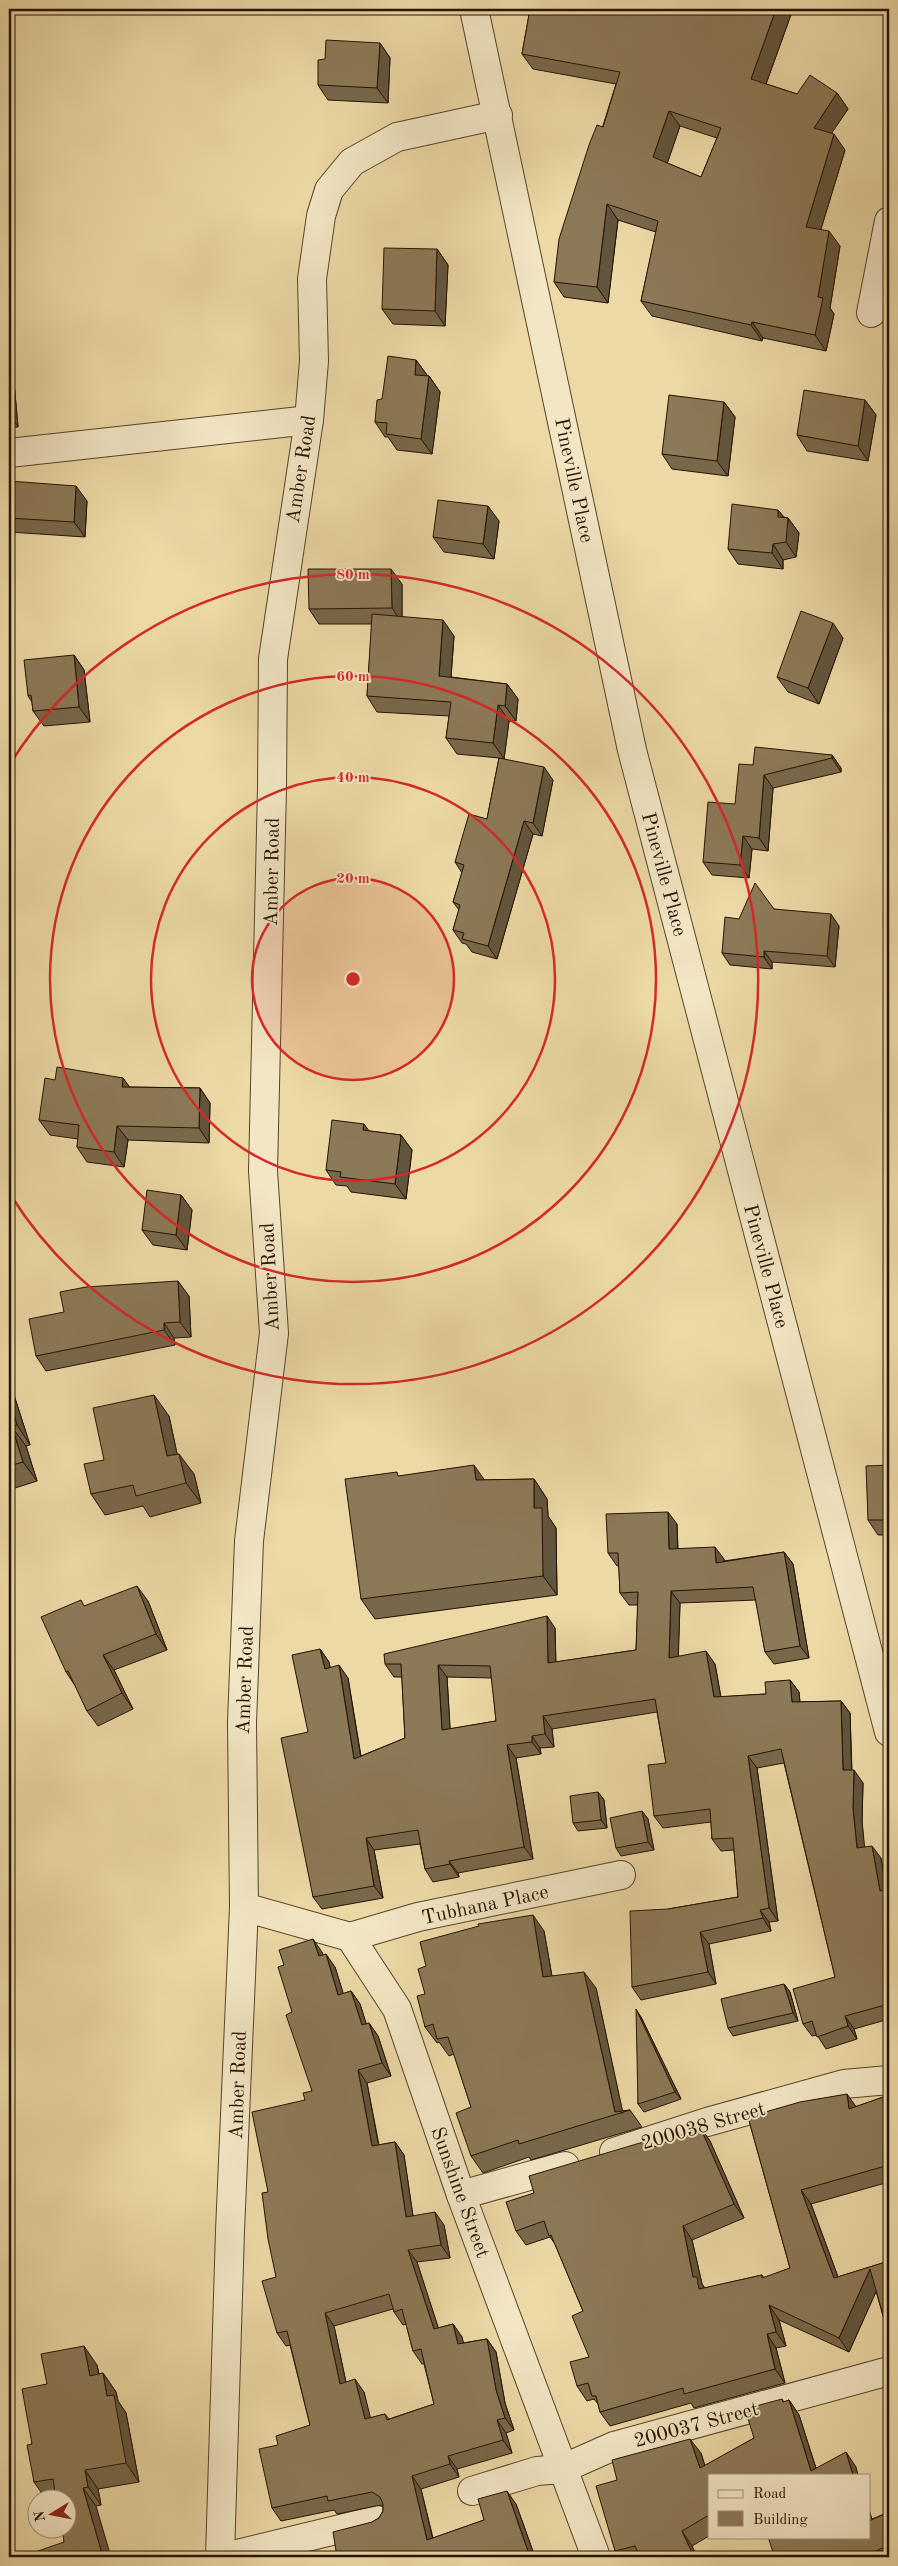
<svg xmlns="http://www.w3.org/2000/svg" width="898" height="2566" viewBox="0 0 898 2566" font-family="'Old Standard TT',serif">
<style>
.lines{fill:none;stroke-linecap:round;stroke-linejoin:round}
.minor-casing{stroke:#56442a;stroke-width:30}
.minor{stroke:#f3e6c5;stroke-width:28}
.wall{fill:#78684b;stroke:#241201;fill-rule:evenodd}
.shaded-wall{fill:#62553d;stroke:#241201}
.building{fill:#8c7957;stroke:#241201;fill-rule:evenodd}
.ring{fill:none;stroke:#d62828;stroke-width:2.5}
.labels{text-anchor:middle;stroke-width:4;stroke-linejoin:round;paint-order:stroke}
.street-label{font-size:20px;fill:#241201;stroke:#f3e6c5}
.centre{fill:#d62828;stroke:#f3e6c5;stroke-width:2.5}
.ring-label{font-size:15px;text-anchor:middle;font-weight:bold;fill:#d62828;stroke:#f3e6c5;stroke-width:4;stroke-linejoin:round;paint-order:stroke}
</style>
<rect width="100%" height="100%" fill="#ecd9a6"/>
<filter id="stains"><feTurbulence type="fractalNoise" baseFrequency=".004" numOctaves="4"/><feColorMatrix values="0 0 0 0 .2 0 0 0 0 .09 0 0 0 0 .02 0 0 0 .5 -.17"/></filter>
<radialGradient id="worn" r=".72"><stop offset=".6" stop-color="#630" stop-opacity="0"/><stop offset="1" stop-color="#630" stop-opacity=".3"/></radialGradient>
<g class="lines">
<!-- minor casing -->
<g class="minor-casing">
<g id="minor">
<path d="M474 9 632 750 889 1732"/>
<path d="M871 313 889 221"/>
<path d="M9 453 309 420"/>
<path d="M244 1907 350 1937 397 2009 461 2195 596 2557"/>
<path d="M350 1937 418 1917 621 1875"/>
<path d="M614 2152 707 2122 844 2084 889 2080"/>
<path d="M461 2195 565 2166"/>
<path d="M472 2491 537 2471 562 2469 614 2446 889 2371"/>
<path d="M220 2557 230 2231 244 1907 242 1722 249 1541 274 1333 263 1171 272 788 273 659 309 420 314 361 312 279 321 216 329 190 352 162 397 137 498 115"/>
<path d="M225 2557 377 2520"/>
</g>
</g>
<!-- minor -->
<use href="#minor" class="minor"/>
</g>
<!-- wall -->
<g class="wall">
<path d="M530 9H793L766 84 797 94 837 93 848 109 831 133 845 150 821 229 840 246 830 308 834 314 826 351 763 338 762 341 652 316 641 301 656 232 618 220 608 303 564 297 554 282 616 84 533 69 522 54ZM680 126 717 138 701 177 667 163Z"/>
<path d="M380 43 390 58 388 103 328 100 318 85Z"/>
<path d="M437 249 448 265 445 326 393 324 382 309Z"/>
<path d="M416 360 427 375V376H429L440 392 432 454 397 450 388 437H385L375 422 382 399Z"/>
<path d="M9 375 14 382 18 427 9 428Z"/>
<path d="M865 400 876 415 868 461 807 451 797 435Z"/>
<path d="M724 402 735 417 728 476 672 469 662 454Z"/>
<path d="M9 481 87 501 85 537 9 532Z"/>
<path d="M778 510 784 517 788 518 799 533 796 557 783 560V569L738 564 728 549Z"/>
<path d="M499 521 494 559 444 552 433 537Z"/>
<path d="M402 584V617L454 636 451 677 507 684 518 699 516 721H509L504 759 553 780 542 836 533 834 497 959 472 952 466 944 462 943 453 930 459 910 453 902 462 873 455 862 487 819 499 758 457 754 446 738 449 716 377 712 367 696 372 624H319L309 609Z"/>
<path d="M843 638 819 704 788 692 777 677Z"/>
<path d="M74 655 84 670 90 722 44 726 33 711 32 702 28 696Z"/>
<path d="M832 755 841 768V772L773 788 768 851 752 849 749 878 712 875 703 862 735 804 753 765Z"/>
<path d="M774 909 839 926 835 967 772 962V969L730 965 722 953 739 919Z"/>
<path d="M123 1078 129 1087 200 1088 210 1103 209 1143 128 1140 124 1167 87 1162 77 1147 78 1139 50 1135 39 1120 55 1080Z"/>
<path d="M369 1131 401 1135 412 1150 406 1199 351 1192 347 1186 336 1185 326 1170Z"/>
<path d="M181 1195 192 1210 187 1250 153 1245 142 1230Z"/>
<path d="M189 1296 191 1337 174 1338 175 1345 46 1371 36 1356Z"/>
<path d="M9 1385 13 1392 30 1445 26 1446 37 1481 9 1490Z"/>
<path d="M169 1416 177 1454 194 1474 201 1503 150 1517 143 1506 105 1515 91 1494 104 1460Z"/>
<path d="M889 1465V1535H878L868 1520Z"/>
<path d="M400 1476 484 1480 534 1479 547 1499 548 1516 556 1528 557 1595 375 1619 361 1599Z"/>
<path d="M677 1524 678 1549 724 1559V1561L784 1552 793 1564 809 1658 774 1664 765 1652 756 1600 680 1603 678 1656 715 1664 721 1697 766 1694 790 1680 799 1692 800 1702 841 1701 850 1713 852 1770 863 1783 862 1821 864 1847 881 1858 887 1894 889 1897V2019L854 2029 857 2039 826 2049 817 2035 812 2036 803 2024 835 1977 784 1763 757 1768 778 1921 769 1922 771 1931 709 1944 716 1984 641 2000 632 1987 668 1909 738 1897 734 1850 721 1851 712 1839 711 1822 663 1828 654 1816 666 1763 657 1712 552 1729 554 1747 540 1748 541 1754 516 1758 533 1859 458 1873 459 1877 433 1882 425 1869 420 1844 374 1850 383 1898 322 1909 313 1897 308 1732 320 1649 329 1662 330 1667 348 1678 361 1756 405 1738 402 1677H394L385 1664 555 1628 556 1662 636 1650 638 1605H629L620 1593 619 1566H617L608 1553ZM447 1677 492 1678 496 1721 450 1729Z"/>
<path d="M148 1601 167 1650 114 1670 133 1709 98 1726 87 1711 76 1687 66 1672 85 1606Z"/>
<path d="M598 1792 604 1800 607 1828 578 1831 573 1823Z"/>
<path d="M642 1811 648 1819 654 1850 621 1856 616 1848Z"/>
<path d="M544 1931 552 1976 596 1988 622 2111 630 2110 642 2127 531 2160 529 2157 483 2173 471 2156V2107L454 2054 449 2056 439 2042 437 2043 425 2027V1994Z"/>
<path d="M322 1952 323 1955 335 1967 343 1994 351 1991 360 2004 366 2024 369 2023 378 2036 391 2076 367 2083 379 2145 395 2142 404 2155 413 2216 444 2225 450 2258 417 2262 438 2328 453 2324 462 2337 463 2343 487 2339 496 2352 505 2403 514 2430 506 2433 512 2453 457 2469 459 2477 421 2489 433 2538 484 2520 516 2504 535 2557H337L372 2522 379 2518 383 2511V2506L381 2505 337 2514 334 2510 281 2521 272 2508 278 2445 310 2425 290 2345 286 2346 277 2333 276 2277 268 2192 305 2100 312 2091 292 2012 284 1965ZM393 2309 394 2312 403 2325 406 2324 413 2351 422 2364H424L434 2404 389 2419 385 2414 370 2418 364 2392 346 2382 334 2326Z"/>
<path d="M784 1984 790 1992 798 2021 733 2036 728 2028Z"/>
<path d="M641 2017 681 2099 644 2112 638 2104Z"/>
<path d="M889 2095V2182L811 2204 838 2277 889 2261V2337L876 2291 849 2352 779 2320 786 2346 776 2348 785 2383 694 2408 691 2403 610 2426 600 2412 598 2404 594 2399 587 2401 577 2386 589 2357 583 2311 555 2244 550 2237 526 2245 516 2231 534 2193 655 2147 700 2127 710 2141 744 2218 692 2240 702 2284 705 2288 762 2275 764 2278 790 2268 748 2117 855 2107Z"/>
<path d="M97 2365 99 2374 103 2373 116 2392 118 2401 126 2413 139 2482 98 2489 101 2505 96 2506 64 2542 68 2498H45L34 2482 32 2444 47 2384Z"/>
<path d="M782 2399 784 2402 789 2400 799 2415 816 2468 856 2467 709 2475V2536L692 2546 697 2557H619L615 2551 617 2480 701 2453 705 2466 754 2438Z"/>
<path d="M869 2510 872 2519 889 2512V2557H760L869 2537Z"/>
</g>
<!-- shaded-wall -->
<g class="shaded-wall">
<path d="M776 9H793L762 95 751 79Z"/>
<path d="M380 43 390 58 388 103 377 88Z"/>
<path d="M837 93 848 109 825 143 814 128Z"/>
<path d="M669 111 680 126 664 173 653 157Z"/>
<path d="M834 134 845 150 817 242 806 227Z"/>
<path d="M607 204 618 220 608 303 597 287Z"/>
<path d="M829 231 840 246 830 308 834 314 826 351 815 335 818 297Z"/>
<path d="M437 249 448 265 445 326 435 311Z"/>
<path d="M752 322 763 338 762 341 751 325Z"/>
<path d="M416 360 427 375 425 390 415 375Z"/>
<path d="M9 375 14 382 18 427 9 414Z"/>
<path d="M429 376 440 392 432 454 421 439Z"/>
<path d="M865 400 876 415 868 461 858 446Z"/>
<path d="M724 402 735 417 728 476 717 461Z"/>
<path d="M76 486 87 501 85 537 74 522Z"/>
<path d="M488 506 499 521 494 559 483 544Z"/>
<path d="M778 510 788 523V518L799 533 796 557 786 542 778 517Z"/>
<path d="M773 544 783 560V569L772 553Z"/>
<path d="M391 569 402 584V623L392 608Z"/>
<path d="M443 620 454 636 450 691 439 676Z"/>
<path d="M833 623 843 638 819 704 808 688Z"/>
<path d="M74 655 84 670 90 722 79 707Z"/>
<path d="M507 684 518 699 516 721 505 706Z"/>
<path d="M498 705 509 721 504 759 493 743Z"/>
<path d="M832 755 841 768V772L832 758Z"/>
<path d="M544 767 553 780 542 836 533 823Z"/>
<path d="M764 775 773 788 768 851 759 838Z"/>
<path d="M524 821 533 834 497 959 488 946Z"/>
<path d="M743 836 752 849 749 878 740 865Z"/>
<path d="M831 914 839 926 835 967 827 956Z"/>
<path d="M764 951 772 962V969L764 957Z"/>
<path d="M123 1078 134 1093 122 1087Z"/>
<path d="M200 1088 210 1103 209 1143 199 1128Z"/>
<path d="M364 1124 375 1139 363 1130Z"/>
<path d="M117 1126 128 1140 124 1167 114 1152Z"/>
<path d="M401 1135 412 1150 406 1199 395 1184Z"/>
<path d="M181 1195 192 1210 187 1250 176 1235Z"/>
<path d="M178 1281 189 1296 191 1337 180 1322Z"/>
<path d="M164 1323 174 1338 175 1345 164 1330Z"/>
<path d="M9 1385 13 1392 30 1445 17 1425 9 1400Z"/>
<path d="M154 1395 169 1416 182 1477 167 1456Z"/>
<path d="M12 1427 26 1446 37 1481 23 1462Z"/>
<path d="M179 1454 194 1474 201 1503 186 1483Z"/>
<path d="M474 1465 488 1485 476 1480Z"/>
<path d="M534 1479 547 1499 548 1516 556 1528 557 1595 543 1576 534 1508Z"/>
<path d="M668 1512 677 1524 678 1561 669 1549Z"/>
<path d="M715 1547 724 1559 725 1575 716 1563Z"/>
<path d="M784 1552 793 1564 809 1658 800 1646Z"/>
<path d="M137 1586 148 1601 167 1650 156 1634Z"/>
<path d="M671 1591 680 1603 678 1670 669 1658Z"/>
<path d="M547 1616 555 1628 556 1675 548 1663Z"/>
<path d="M320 1649 329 1662 333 1681 325 1669Z"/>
<path d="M706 1651 715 1664 723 1710 714 1697Z"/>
<path d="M103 1655 114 1670 133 1709 122 1693Z"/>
<path d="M339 1665 348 1678 363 1771 354 1759Z"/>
<path d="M438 1665 447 1677 451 1743 442 1730Z"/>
<path d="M790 1680 799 1692 801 1715 792 1702Z"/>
<path d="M841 1701 850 1713 852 1783 843 1770Z"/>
<path d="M543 1716 552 1729 554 1747 545 1734Z"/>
<path d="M532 1736 540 1748 541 1754 532 1742Z"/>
<path d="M507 1745 516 1758 533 1859 524 1847Z"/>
<path d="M748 1756 757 1768 778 1921 769 1908Z"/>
<path d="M854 1770 863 1783 862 1821 866 1861 857 1848 853 1808Z"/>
<path d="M598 1792 604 1800 607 1828 601 1820Z"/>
<path d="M642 1811 648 1819 654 1850 648 1842Z"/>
<path d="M366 1838 374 1850 383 1898 374 1886Z"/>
<path d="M872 1846 881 1858 887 1894 889 1897V1913L880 1891Z"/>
<path d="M449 1861 458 1873 459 1877 450 1864Z"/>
<path d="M760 1910 769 1922 771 1931 763 1918Z"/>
<path d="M533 1915 544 1931 555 1994 543 1977Z"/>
<path d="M700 1932 709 1944 716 1984 708 1972Z"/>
<path d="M313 1939 322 1952 328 1969 319 1956Z"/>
<path d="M326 1954 335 1967 348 2008 338 1995Z"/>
<path d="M584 1972 596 1988 623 2113 615 2112Z"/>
<path d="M784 1984 790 1992 798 2021 793 2013Z"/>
<path d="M351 1991 360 2004 371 2038 362 2025Z"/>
<path d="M636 2009 641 2017 681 2099 675 2092Z"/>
<path d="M845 2016 854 2029 857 2039 848 2026Z"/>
<path d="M369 2023 378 2036 391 2076 382 2063Z"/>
<path d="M358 2070 367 2083 381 2159 372 2146Z"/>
<path d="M847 2094 857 2108 849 2109Z"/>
<path d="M700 2127 710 2141 744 2218 734 2204Z"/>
<path d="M650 2140 660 2154 652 2148Z"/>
<path d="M395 2142 404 2155 415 2230 406 2217Z"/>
<path d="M801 2190 811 2204 844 2293 834 2278Z"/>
<path d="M435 2212 444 2225 450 2258 441 2245Z"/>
<path d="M683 2226 692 2240 702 2284 706 2291 699 2289 693 2277Z"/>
<path d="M408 2250 417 2262 443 2342 434 2329Z"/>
<path d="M870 2269 880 2283 849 2352 839 2338Z"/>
<path d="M769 2305 779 2320 786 2346 776 2332Z"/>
<path d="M325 2313 334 2326 349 2397 340 2384Z"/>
<path d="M453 2324 462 2337 467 2357 458 2344Z"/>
<path d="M767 2334 776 2348 785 2383 775 2369Z"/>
<path d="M487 2339 496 2352 505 2403 514 2430 505 2418 496 2390Z"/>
<path d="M84 2346 97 2365 103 2394 90 2376Z"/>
<path d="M103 2373 116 2392 118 2401 126 2413 139 2482 126 2463 107 2396Z"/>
<path d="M355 2379 364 2392 374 2432 365 2419Z"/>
<path d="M789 2400 799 2415 818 2475 811 2471Z"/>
<path d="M497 2420 506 2433 512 2453 503 2440Z"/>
<path d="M690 2439 701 2453 709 2480 700 2468Z"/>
<path d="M846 2452 856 2467 858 2475H853Z"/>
<path d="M448 2456 457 2469 459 2477 450 2464Z"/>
<path d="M85 2470 98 2489 101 2505 88 2487Z"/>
<path d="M412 2476 421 2489 436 2553 427 2540Z"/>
<path d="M83 2488 96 2506 111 2557H103Z"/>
<path d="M507 2491 516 2504 535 2557H530Z"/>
<path d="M869 2510 877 2536 869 2524Z"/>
<path d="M682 2531 692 2546 697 2557H694Z"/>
</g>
<!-- building -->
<g class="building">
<path d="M530 9H776L751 79 797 94 810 75 837 93 814 128 834 134 806 227 829 231 818 297 823 298 815 335 752 322 751 325 641 301 658 221 607 204 597 287 554 282 559 239 589 145 597 125 603 127 620 72 522 54ZM669 111 721 128 701 177 653 157Z"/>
<path d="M326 40 380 43 377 88 318 85V60L325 59Z"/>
<path d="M384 248 437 249 435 311 382 309Z"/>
<path d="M388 356 416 360 415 375 429 376 421 439 386 434 387 423 375 422 377 400 382 399Z"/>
<path d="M804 390 865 400 858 446 797 435Z"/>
<path d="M669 395 724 402 717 461 662 454Z"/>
<path d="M9 481 76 486 74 522 9 518Z"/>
<path d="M438 500 488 506 483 544 433 537Z"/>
<path d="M732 504 778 510V517L788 518 786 542 773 544 772 553 728 549Z"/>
<path d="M308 569H391L392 608 309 609Z"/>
<path d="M801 611 833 623 808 688 777 677Z"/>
<path d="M372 614 443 620 439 676 507 684 505 706 498 705 493 743 446 738 451 702 367 696Z"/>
<path d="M74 655 79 707 33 711 31 695 28 696 24 660Z"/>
<path d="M755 747 832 755V758L764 775 759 838 743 836 740 865 703 862 708 802 735 804 739 764 753 765Z"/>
<path d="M499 758 544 767 533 823 524 821 488 946 462 939 464 933 453 930 460 905 453 902 464 865 455 862 469 814 487 819Z"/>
<path d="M755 883 774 909 831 914 827 956 764 951V957L722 953 725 917 739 919Z"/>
<path d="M57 1067 123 1078 122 1087 200 1088 199 1128 117 1126 114 1152 77 1147 79 1125 39 1120 45 1078 55 1080Z"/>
<path d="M332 1120 364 1124 363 1130 401 1135 395 1184 340 1177 341 1172 326 1170Z"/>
<path d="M147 1190 181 1195 176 1235 142 1230Z"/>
<path d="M178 1281 180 1322 164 1323V1330L36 1356 29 1319 64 1312 60 1292 86 1287Z"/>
<path d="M154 1395 167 1456 179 1454 186 1483 136 1496 133 1485 91 1494 84 1464 104 1460 93 1408Z"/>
<path d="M9 1400 17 1425 12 1427 23 1462 9 1466Z"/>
<path d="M474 1465 476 1480 534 1479V1508H542L543 1576 361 1599 345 1479 397 1472 398 1476Z"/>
<path d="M889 1465V1520H868L866 1466Z"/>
<path d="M668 1512 669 1549 715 1547 716 1563 784 1552 800 1646 765 1652 753 1587 671 1591 669 1658 706 1651 714 1697 766 1694 765 1682 790 1680 792 1702 841 1701 843 1770H854L853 1808 857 1848 872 1846 880 1891 884 1890 889 1913V2004L845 2016 848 2026 817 2037 812 2021 803 2024 793 1989 835 1977 781 1749 748 1756 769 1908 760 1910 763 1918 700 1932 708 1972 632 1987 630 1911 668 1909 738 1897 733 1838 712 1839 710 1809 654 1816 648 1765 666 1763 655 1699 543 1716 545 1734 532 1736V1742L507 1745 524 1847 449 1861 450 1864 425 1869 418 1830 366 1838 374 1886 313 1897 281 1738 308 1732 292 1655 320 1649 325 1669 339 1665 354 1759 405 1738 401 1664H385L384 1654 547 1616 548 1663 636 1650 638 1592 620 1593 618 1553H608L606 1514ZM438 1665 490 1666 496 1721 442 1730Z"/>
<path d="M137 1586 156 1634 103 1655 122 1693 87 1711 68 1671 66 1672 41 1617 81 1600 84 1606Z"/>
<path d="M598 1792 601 1820 573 1823 570 1796Z"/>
<path d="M642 1811 648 1842 616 1848 610 1818Z"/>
<path d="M533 1915 543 1977 584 1972 615 2112 630 2110 519 2144 518 2140 471 2156 456 2113 471 2107 448 2037 437 2039 433 2024 425 2027 417 1996 425 1994 418 1969 426 1966 420 1942 479 1926 478 1924Z"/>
<path d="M313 1939 319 1956 326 1954 338 1995 351 1991 362 2025 369 2023 382 2063 358 2070 372 2146 395 2142 406 2217 435 2212 441 2245 408 2250 434 2329 453 2324 458 2344 487 2339 496 2390 505 2418 497 2420 503 2440 448 2456 450 2464 412 2476 427 2540 484 2520 478 2499 507 2491 530 2557H337L333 2532 372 2522 379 2518 383 2511V2504L380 2497 372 2492 328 2501 327 2496 272 2508 259 2449 278 2445 276 2436 310 2425 287 2331 277 2333 262 2281 276 2277 268 2239 262 2193 268 2192 252 2112 305 2100 303 2093 312 2091 286 2015 292 2012 278 1967 284 1965 279 1950ZM389 2294 394 2312 402 2309 413 2351 421 2349 434 2404 387 2420 385 2414 365 2419 355 2379 340 2384 325 2313Z"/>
<path d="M784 1984 793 2013 728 2028 721 1999Z"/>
<path d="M636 2009 675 2092 638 2104Z"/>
<path d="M847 2094 849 2109 889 2095V2165L801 2190 834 2278 889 2261V2336L870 2269 839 2338 769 2305 776 2332 767 2334 775 2369 684 2394 683 2388 600 2412 596 2396H592L588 2383 577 2386 570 2362 589 2357 572 2316 583 2311 551 2235 549 2236 544 2221 516 2231 506 2202 534 2193 529 2176 650 2140 652 2148 700 2127 734 2204 683 2226 693 2277H697L699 2289 762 2275V2278L790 2268 748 2117 800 2102Z"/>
<path d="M84 2346 90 2376 103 2373 107 2396 114 2395 126 2463 85 2470 88 2487 83 2488 103 2557H36L35 2552 64 2542 62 2528H68V2498H56L53 2479 34 2482 27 2445 32 2444 22 2389 47 2384 41 2354Z"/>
<path d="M782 2399 783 2402 789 2400 811 2471 846 2452 853 2475H709V2515L682 2531 694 2557H640L635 2546 615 2551 596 2486 617 2480 612 2460 690 2439 700 2468 754 2438 745 2409Z"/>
<path d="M889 2512V2545L876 2551 878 2557H760L773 2552 768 2537H869V2521Z"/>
</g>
<!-- distance rings -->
<circle cx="353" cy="979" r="101" fill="#d62828" fill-opacity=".12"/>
<g class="ring">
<circle cx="353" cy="979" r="101"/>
<circle cx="353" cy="979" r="202"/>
<circle cx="353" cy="979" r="303"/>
<path d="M10 764A405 405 0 1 1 10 1194"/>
</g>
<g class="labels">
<!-- street labels -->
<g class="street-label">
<text transform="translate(300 469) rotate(-81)" y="7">Amber Road</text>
<text transform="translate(575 480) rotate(78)" y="7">Pineville Place</text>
<text transform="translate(271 872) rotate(-89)" y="7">Amber Road</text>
<text transform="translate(665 874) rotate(75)" y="7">Pineville Place</text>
<text transform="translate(767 1266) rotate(75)" y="7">Pineville Place</text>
<text transform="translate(269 1277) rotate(-93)" y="7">Amber Road</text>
<text transform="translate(244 1680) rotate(-88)" y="7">Amber Road</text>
<text transform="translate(485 1904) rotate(-12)" y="7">Tubhana Place</text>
<text transform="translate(237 2085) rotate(-88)" y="7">Amber Road</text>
<text transform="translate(703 2125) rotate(-16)" y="7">200038 Street</text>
<text transform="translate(461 2192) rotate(70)" y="7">Sunshine Street</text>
<text transform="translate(696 2424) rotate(-15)" y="7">200037 Street</text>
</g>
</g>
<circle cx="353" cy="979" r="8" class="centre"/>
<g class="ring-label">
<text x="353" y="579">80 m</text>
<text x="353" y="681">60 m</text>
<text x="353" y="782">40 m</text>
<text x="353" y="883">20 m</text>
</g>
<!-- margin -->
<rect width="898" height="2566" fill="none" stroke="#ecd9a6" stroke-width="30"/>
<rect x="10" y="10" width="878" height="2546" fill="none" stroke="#241201" stroke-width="2.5"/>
<rect x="15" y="15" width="868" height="2536" fill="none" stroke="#241201"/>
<!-- legend -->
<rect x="708" y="2474" width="162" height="65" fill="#f3e6c5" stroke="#a09177"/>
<rect x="718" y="2490" width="25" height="8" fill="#f3e6c5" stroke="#a09177"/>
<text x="753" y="2498" font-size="15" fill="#241201">Road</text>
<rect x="718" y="2511" width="25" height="15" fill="#8c7957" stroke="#a09177"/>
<text x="753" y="2524" font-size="15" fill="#241201">Building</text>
<!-- north arrow -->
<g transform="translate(52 2514) rotate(260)"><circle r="24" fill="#f3e6c5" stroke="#a09177"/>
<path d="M0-4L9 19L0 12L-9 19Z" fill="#8f2418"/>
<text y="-8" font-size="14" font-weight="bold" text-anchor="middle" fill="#241201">N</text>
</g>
<rect width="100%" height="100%" filter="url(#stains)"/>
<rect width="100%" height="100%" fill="url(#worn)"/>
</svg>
